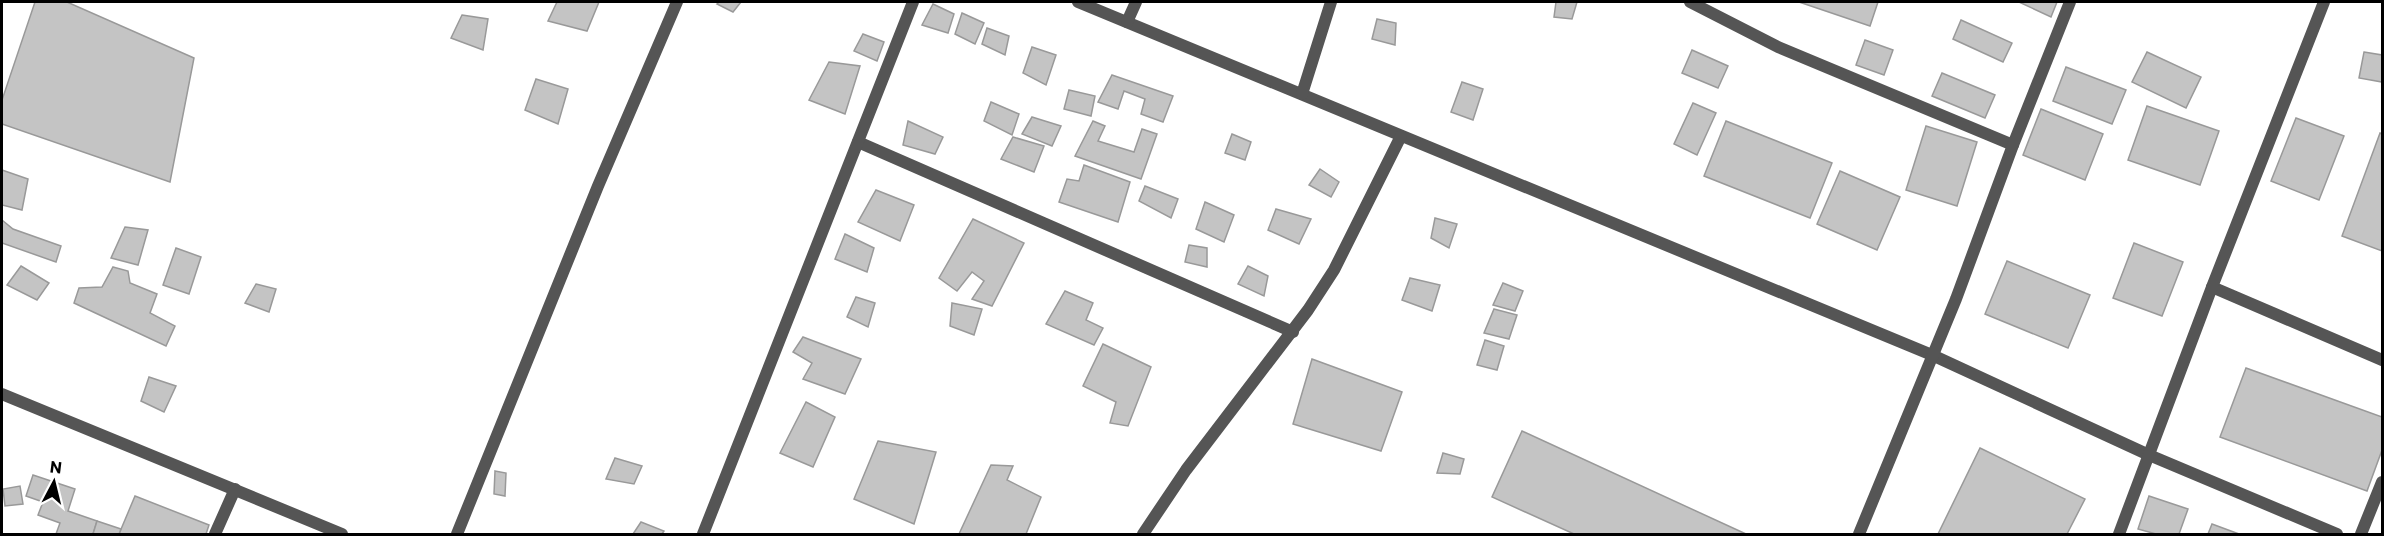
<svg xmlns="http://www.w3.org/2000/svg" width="2384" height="536" viewBox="0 0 2384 536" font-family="Commissioner,sans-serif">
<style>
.building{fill:#c4c4c4;stroke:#999;stroke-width:1.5}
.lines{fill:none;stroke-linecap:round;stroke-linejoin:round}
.minor{stroke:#555;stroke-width:12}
.tertiary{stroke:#555;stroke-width:12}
</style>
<rect width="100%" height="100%" fill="#fff"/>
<!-- building -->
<g class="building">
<path d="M35 2H67L194 58 170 182 2 124V100Z"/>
<path d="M557 2H599L587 31 548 21Z"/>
<path d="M719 2H741L733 12 717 4Z"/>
<path d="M1556 2H1577L1572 19 1554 17Z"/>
<path d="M1799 2H1878L1870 26Z"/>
<path d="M2019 2H2057L2051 17Z"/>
<path d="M933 4 954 14 948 33 922 25Z"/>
<path d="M962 13 984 23 975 44 955 34Z"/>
<path d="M462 15 488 19 483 50 451 38Z"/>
<path d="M1377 19 1396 23 1395 45 1372 39Z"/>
<path d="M1961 20 2012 43 2003 62 1953 39Z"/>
<path d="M987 28 1009 36 1005 55 982 44Z"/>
<path d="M863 34 884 42 877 61 854 51Z"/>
<path d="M1865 40 1893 50 1884 75 1856 65Z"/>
<path d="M1032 47 1056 55 1046 85 1023 73Z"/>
<path d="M1692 50 1728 66 1718 88 1682 73Z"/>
<path d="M2147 52 2201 77 2186 108 2132 82Z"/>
<path d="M2364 52 2382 55V82L2359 78Z"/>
<path d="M829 62 860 66 845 114 809 100Z"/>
<path d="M2066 67 2126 90 2112 124 2053 101Z"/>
<path d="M1942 73 1995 95 1985 118 1932 96Z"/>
<path d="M1112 75 1173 96 1163 122 1141 114 1145 99 1124 91 1118 109 1098 102Z"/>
<path d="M536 79 568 89 558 124 525 110Z"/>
<path d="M1462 82 1483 89 1473 120 1451 112Z"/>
<path d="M1069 90 1095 96 1091 116 1064 109Z"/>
<path d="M991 102 1019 114 1012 135 984 121Z"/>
<path d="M1693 103 1716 113 1697 155 1674 144Z"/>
<path d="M2147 106 2219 131 2200 185 2128 160Z"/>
<path d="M2041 109 2103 134 2085 180 2023 155Z"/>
<path d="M1032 117 1061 126 1052 146 1022 134Z"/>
<path d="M2296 118 2344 136 2319 200 2271 181Z"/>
<path d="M908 121 943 137 935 154 903 145Z"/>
<path d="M1093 121 1105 126 1098 141 1134 152 1142 129 1157 134 1141 179 1075 156Z"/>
<path d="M1726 121 1832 163 1810 218 1704 176Z"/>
<path d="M1926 126 1977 142 1957 206 1906 190Z"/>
<path d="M2380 133 2382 134V251L2342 236Z"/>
<path d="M1232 134 1251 142 1245 160 1225 153Z"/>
<path d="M1013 137 1044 146 1034 172 1001 159Z"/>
<path d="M1084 165 1130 182 1118 222 1059 202 1067 179 1079 181Z"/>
<path d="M1320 169 1339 182 1331 197 1309 185Z"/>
<path d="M2 170 28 179 22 210 2 205Z"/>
<path d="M1840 171 1900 197 1877 250 1817 224Z"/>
<path d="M1145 186 1178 199 1171 218 1139 201Z"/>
<path d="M876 190 914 205 900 241 858 222Z"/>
<path d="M1205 202 1234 215 1224 242 1196 229Z"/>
<path d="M1276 209 1311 219 1299 244 1268 230Z"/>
<path d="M1435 218 1457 224 1449 248 1431 238Z"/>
<path d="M973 219 1024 243 992 306 972 299 984 281 972 272 957 291 939 278Z"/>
<path d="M2 220 13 229 61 246 56 262 2 243Z"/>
<path d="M125 227 148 230 138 265 111 258Z"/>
<path d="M845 234 874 248 867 272 835 259Z"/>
<path d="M2134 243 2183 262 2162 316 2113 298Z"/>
<path d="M1189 245 1207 248V267L1185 262Z"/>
<path d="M176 248 201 257 189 294 163 285Z"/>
<path d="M2007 261 2090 295 2068 348 1985 314Z"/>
<path d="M21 266 49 283 37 300 7 285Z"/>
<path d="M1248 266 1268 276 1264 296 1238 284Z"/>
<path d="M113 267 128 271 130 283 157 294 150 313 175 326 166 346 74 303 79 288 102 287Z"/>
<path d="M1410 278 1440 285 1432 311 1402 300Z"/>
<path d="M1503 283 1523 291 1515 311 1493 305Z"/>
<path d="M256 284 276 289 269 312 245 303Z"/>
<path d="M1065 291 1093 303 1086 320 1103 328 1094 345 1046 324Z"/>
<path d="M856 297 875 303 868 327 847 317Z"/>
<path d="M952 303 982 309 974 335 950 326Z"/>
<path d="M1494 309 1517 315 1509 339 1484 333Z"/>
<path d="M803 337 861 359 845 394 803 379 812 363 793 352Z"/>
<path d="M1485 340 1504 346 1497 370 1477 365Z"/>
<path d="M1103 344 1151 367 1128 426 1110 423 1116 402 1083 386Z"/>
<path d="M1312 359 1402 392 1381 451 1293 424Z"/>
<path d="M2246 368 2382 417V450L2367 491 2220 437Z"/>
<path d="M149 377 176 386 164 412 141 401Z"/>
<path d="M806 402 835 417 813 467 780 453Z"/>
<path d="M1522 431 1746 534H1574L1492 497Z"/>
<path d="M878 441 936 452 914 524 854 499Z"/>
<path d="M1980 448 2085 499 2067 534H1938Z"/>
<path d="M1443 453 1464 459 1460 474 1437 473Z"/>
<path d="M615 458 642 466 634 484 606 479Z"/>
<path d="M991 465 1013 466 1007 480 1041 497 1026 534H959Z"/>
<path d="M495 471 506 473 505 496 494 494Z"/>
<path d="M33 475 75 489 68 511 97 521 93 534H56L60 523 38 515 43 502 26 496Z"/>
<path d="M20 486 23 504 5 506 3 489Z"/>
<path d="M135 496 209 525 206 534H119Z"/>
<path d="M2149 496 2188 509 2179 534H2156L2138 529Z"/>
<path d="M97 521 121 529 119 534H93Z"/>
<path d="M641 522 664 531 662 534H633Z"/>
<path d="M2212 524 2239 534H2208Z"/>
</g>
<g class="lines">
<!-- minor -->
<g class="minor">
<path d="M1078 2 1932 355 2149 455 2337 534"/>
<path d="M1690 2 1778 47 2013 145"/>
<path d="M1127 22 1136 2"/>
<path d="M1302 94 1331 2"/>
<path d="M858 142 1293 332"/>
<path d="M2212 287 2382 360"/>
<path d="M2 394 342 534"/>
<path d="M215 534 235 489"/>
<path d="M457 534 598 186 677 2"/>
<path d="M703 534 913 2"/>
<path d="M1143 534 1186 470 1308 310 1334 270 1401 136"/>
<path d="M1859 534 1956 299 2013 145 2070 2"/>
<path d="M2361 534 2382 482"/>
</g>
<!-- tertiary -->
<path class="tertiary" d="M2119 534 2212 287 2324 2"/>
</g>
<!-- border -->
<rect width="2384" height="536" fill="none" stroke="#000000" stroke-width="6"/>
<!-- north arrow -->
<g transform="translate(54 482) rotate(7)" stroke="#ffffff" stroke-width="4.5" paint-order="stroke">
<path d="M0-4.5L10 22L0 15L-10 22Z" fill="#000000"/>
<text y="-9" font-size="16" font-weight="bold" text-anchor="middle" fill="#000000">N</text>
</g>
</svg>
